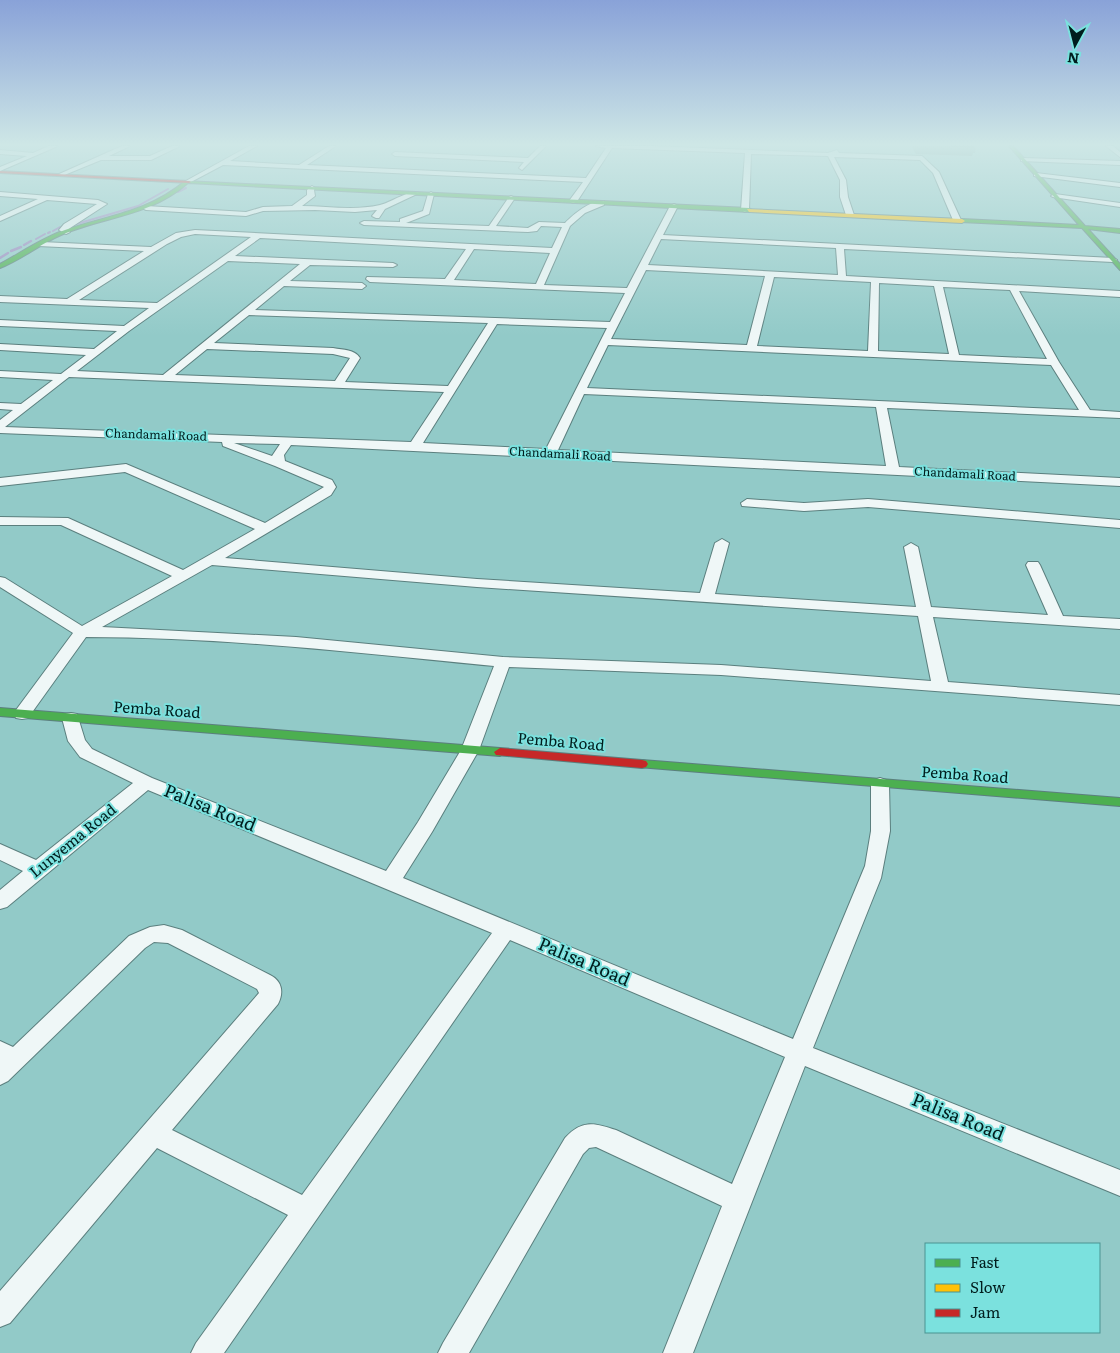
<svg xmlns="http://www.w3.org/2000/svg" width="1120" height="1353" viewBox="0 0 1120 1353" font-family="Literata,serif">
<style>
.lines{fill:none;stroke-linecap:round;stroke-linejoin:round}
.stream-far1{stroke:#9c88c0;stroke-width:2}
.stream{stroke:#9c88c0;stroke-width:2.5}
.street-casing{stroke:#5b7f7e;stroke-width:2}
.fast-casing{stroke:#5b7f7e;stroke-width:2}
.slow-casing{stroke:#5b7f7e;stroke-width:2}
.jam-casing{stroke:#5b7f7e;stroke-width:2}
.street{fill:#eff7f7;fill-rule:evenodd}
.fast{fill:#4caf50;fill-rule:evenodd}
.slow{fill:#ffc107;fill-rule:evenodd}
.jam{fill:#c62828;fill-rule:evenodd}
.wall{fill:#6d928d}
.building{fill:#7faaa4;stroke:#597773}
.labels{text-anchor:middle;stroke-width:4;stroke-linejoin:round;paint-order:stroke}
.far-street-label{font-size:12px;fill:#001d1d;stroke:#7be1de}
.street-label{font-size:15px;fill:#001d1d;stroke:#7be1de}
.near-street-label{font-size:18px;fill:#001d1d;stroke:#7be1de}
</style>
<rect width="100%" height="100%" fill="#92cac8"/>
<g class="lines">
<!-- stream-far1 -->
<g class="stream-far1">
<path d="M178 192 186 188"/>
<path d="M73 225 138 206 168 189"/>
<path d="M53 231 60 227"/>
<path d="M48 233 50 232"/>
<path d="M36 239 45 234"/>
</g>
<!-- stream -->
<g class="stream">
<path d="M24 245 31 241"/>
<path d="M11 251 21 247"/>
<path d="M0 258 8 253"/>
</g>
<!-- street casing -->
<g class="street-casing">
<g id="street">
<path d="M49 146H58L0 171V167L27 156 0 154V150L33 153Z"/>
<path d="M122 146H130L109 156H150L172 146H180L151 160H101L62 176 57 175Z"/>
<path d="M249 146H257L230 161 299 165 329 146H336L307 165 586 178 606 148 595 146H651L828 153 837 150 839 153 922 156 939 172 961 220 957 222 953 220 933 173 920 160 834 157 846 180 848 197 854 215 850 217 846 215 840 197V180L828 156 751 154 749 210 745 212 741 210 745 153 612 148 576 203H573L569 201 583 182 223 165 189 183 184 182Z"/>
<path d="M540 146H546L522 170 519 168 524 162 395 156 392 154 395 152 528 158Z"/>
<path d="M1106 146H1113L1120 152V157Z"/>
<path d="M1023 158 1120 161V165L1021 161V159Z"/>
<path d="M1036 173 1120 183V187L1034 176V174Z"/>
<path d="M312 186 315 188 314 190 315 196 302 206C327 206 354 211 380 205 390 203 412 188 419 193L385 209 379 218H376L372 216 377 210 355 212 315 210 263 211 246 216 146 210 142 208 146 206 246 212 263 207 292 206 307 195V190Z"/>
<path d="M0 192 98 200 107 204 70 228 68 230 70 232 66 234 59 230 64 224 97 204 47 200 0 221V216L38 199 0 196Z"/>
<path d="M431 192 434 194 429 214 406 223 489 226 509 197 511 196 515 198 496 226 528 228 539 222 565 223C575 213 589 201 604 201V205L585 213 570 226 544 285 627 288 670 206 674 204 678 206 663 235 1113 258 1117 260 1113 262 844 249 846 276 1120 291V297L1019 291 1059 362 1090 410 1120 412V418L887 408 899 467 1120 478V486L291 445 284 455 285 461 332 480 336 487 331 495 225 558 477 579 700 593 715 543 722 539 729 543 715 594 916 607 904 547 911 543 918 547 931 607 1048 615 1026 565 1028 562H1038L1040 565 1063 616 1120 619V629L933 617 948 682 1120 695V705L721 675 509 667 479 750 432 832 403 878 793 1039 865 866 871 831V784L874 780 880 778 886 780 889 784 890 831 881 878 813 1048 1120 1170V1196L805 1066 693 1353H663L722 1206 596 1147 589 1148 583 1154 469 1353H438L443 1343 565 1138C582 1119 595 1123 616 1130L732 1184 785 1057 510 940 224 1353H191L196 1343 288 1215 157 1148 10 1323 0 1327V1291L259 993 257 989 168 943 154 942 145 948 8 1081 0 1085V1041L13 1047 129 936 150 927 164 925 182 930 270 975C282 981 284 992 278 1004L172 1130 302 1195 492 933 148 790 7 907 0 909V890L23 871 0 860V844L36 860 133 783 80 757 68 741 62 718 65 714 71 713 77 714 85 740 92 749 152 778 386 871 418 822 461 750 494 666C358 653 222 637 86 637L28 718 22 719 16 718 14 714 16 710 73 633 0 587V577L5 578 82 626 172 576 61 525H0V517L68 518 183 570 255 529 125 472 0 486V478L126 464 265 523 324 487 275 466 223 446 222 442 0 433V420L13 410 0 409V403L21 404 53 380 0 377V371L61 374 86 355 0 350V344L94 349 117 331 0 326V320L124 326 149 308 0 302V296L67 299 144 251 38 246 37 244 41 242 151 247 176 233 195 230 552 248 562 227 541 226 537 231 528 232 364 225 360 223 364 221 400 222V219L423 211 428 194ZM195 234 251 237 157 303 79 300 167 244 181 237ZM260 238 466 249 445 279 367 277 366 279 370 282 625 293 610 322 255 310 284 286 362 289 366 286 362 283 290 281 310 265 393 267 397 265 393 263 235 256ZM661 239 836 248 838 275 648 265ZM474 249 550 253 536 284 454 280ZM228 261 300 264 163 375 77 371 129 331ZM646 270 765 276 747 345 611 339ZM774 277 871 282 868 351 757 346ZM879 283 934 286 949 354 878 351ZM943 287 1010 290 1047 359 959 355ZM249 315 488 323 448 386 345 382 360 358C354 349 344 350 333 348L214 343ZM497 324 607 328 546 449 423 443ZM608 345 1051 365 1079 410 587 388ZM207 349 333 354 350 358 335 381 175 375ZM69 377 444 392 411 442 5 427ZM584 394 876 407 886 466 558 450ZM234 443 280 444 272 456ZM212 565 477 587 918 616 931 681 721 665 503 657 296 637 102 627Z"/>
<path d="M1055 194 1120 203V207L1053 197 1051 196Z"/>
<path d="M747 499 804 503 868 499 1120 520V528L868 507 804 511 742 506 741 503Z"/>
</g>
</g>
<!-- fast casing -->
<g class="fast-casing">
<g id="fast">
<path d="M1009 146H1013L1085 226 1120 229V233L1088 229 1120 264V270L1082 228 960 222 962 219 1079 225Z"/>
<path d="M185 181 749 208 752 210 749 212 188 183C149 217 106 216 61 235 40 244 21 260 0 268V264C22 252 42 238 65 230 109 215 148 212 185 181Z"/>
<path d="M0 708 500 748 506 752 500 756 0 716Z"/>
<path d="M642 760 1120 798V806L638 767 636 764 638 761Z"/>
</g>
</g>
<!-- slow casing -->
<g class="slow-casing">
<path id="slow" d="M747 209 962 219 965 221 962 223 749 212Z"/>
</g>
<!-- jam casing -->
<g class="jam-casing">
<g id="jam">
<path d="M0 171 189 181 191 182 189 183 0 173Z"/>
<path d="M500 748 642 760 646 761 648 764 646 767 642 768 496 755 494 752Z"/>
</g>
</g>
<!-- street -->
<use href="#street" class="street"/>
<!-- fast -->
<use href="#fast" class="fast"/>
<!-- slow -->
<use href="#slow" class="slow"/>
<!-- jam -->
<use href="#jam" class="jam"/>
</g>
<!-- wall -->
<path class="wall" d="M911 146H976L975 153H973L972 156 916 154Z"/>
<!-- building -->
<path class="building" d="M951 146H974V147Z"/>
<!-- sky -->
<linearGradient id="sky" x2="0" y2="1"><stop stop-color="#89a2d8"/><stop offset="0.43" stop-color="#cee7e6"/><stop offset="1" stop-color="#cee7e6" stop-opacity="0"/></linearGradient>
<rect width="1120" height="336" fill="url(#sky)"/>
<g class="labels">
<!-- far-street labels -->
<g class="far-street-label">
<text transform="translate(156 435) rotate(2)" y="4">Chandamali Road</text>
<text transform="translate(560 454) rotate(3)" y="4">Chandamali Road</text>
<text transform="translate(965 474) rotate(3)" y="4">Chandamali Road</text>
</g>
<!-- street labels -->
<g class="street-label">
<text transform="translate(157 710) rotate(4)" y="5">Pemba Road</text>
<text transform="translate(561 742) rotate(5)" y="5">Pemba Road</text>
<text transform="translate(965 775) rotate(4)" y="5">Pemba Road</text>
<text transform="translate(73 841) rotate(-39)" y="5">Lunyema Road</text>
</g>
<!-- near-street labels -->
<g class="near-street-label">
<text transform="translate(210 808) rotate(22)" y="6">Palisa Road</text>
<text transform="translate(584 962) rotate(23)" y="6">Palisa Road</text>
<text transform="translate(958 1117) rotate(22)" y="6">Palisa Road</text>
</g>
</g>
<!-- legend -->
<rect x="925" y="1243" width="175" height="90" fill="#7be1de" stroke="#4a9391"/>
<rect x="935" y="1259" width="25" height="8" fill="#4caf50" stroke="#4a9391"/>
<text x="970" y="1268" font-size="15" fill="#001d1d">Fast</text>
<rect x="935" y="1284" width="25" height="8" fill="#ffc107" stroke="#4a9391"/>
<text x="970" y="1293" font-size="15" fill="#001d1d">Slow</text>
<rect x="935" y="1309" width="25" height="8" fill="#c62828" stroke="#4a9391"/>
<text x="970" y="1318" font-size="15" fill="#001d1d">Jam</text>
<!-- north arrow -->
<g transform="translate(1075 45) rotate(187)" stroke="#7be1de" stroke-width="4" paint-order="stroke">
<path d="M0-4L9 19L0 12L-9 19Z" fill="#001d1d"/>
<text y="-8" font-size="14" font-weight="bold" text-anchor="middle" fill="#001d1d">N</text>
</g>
</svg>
